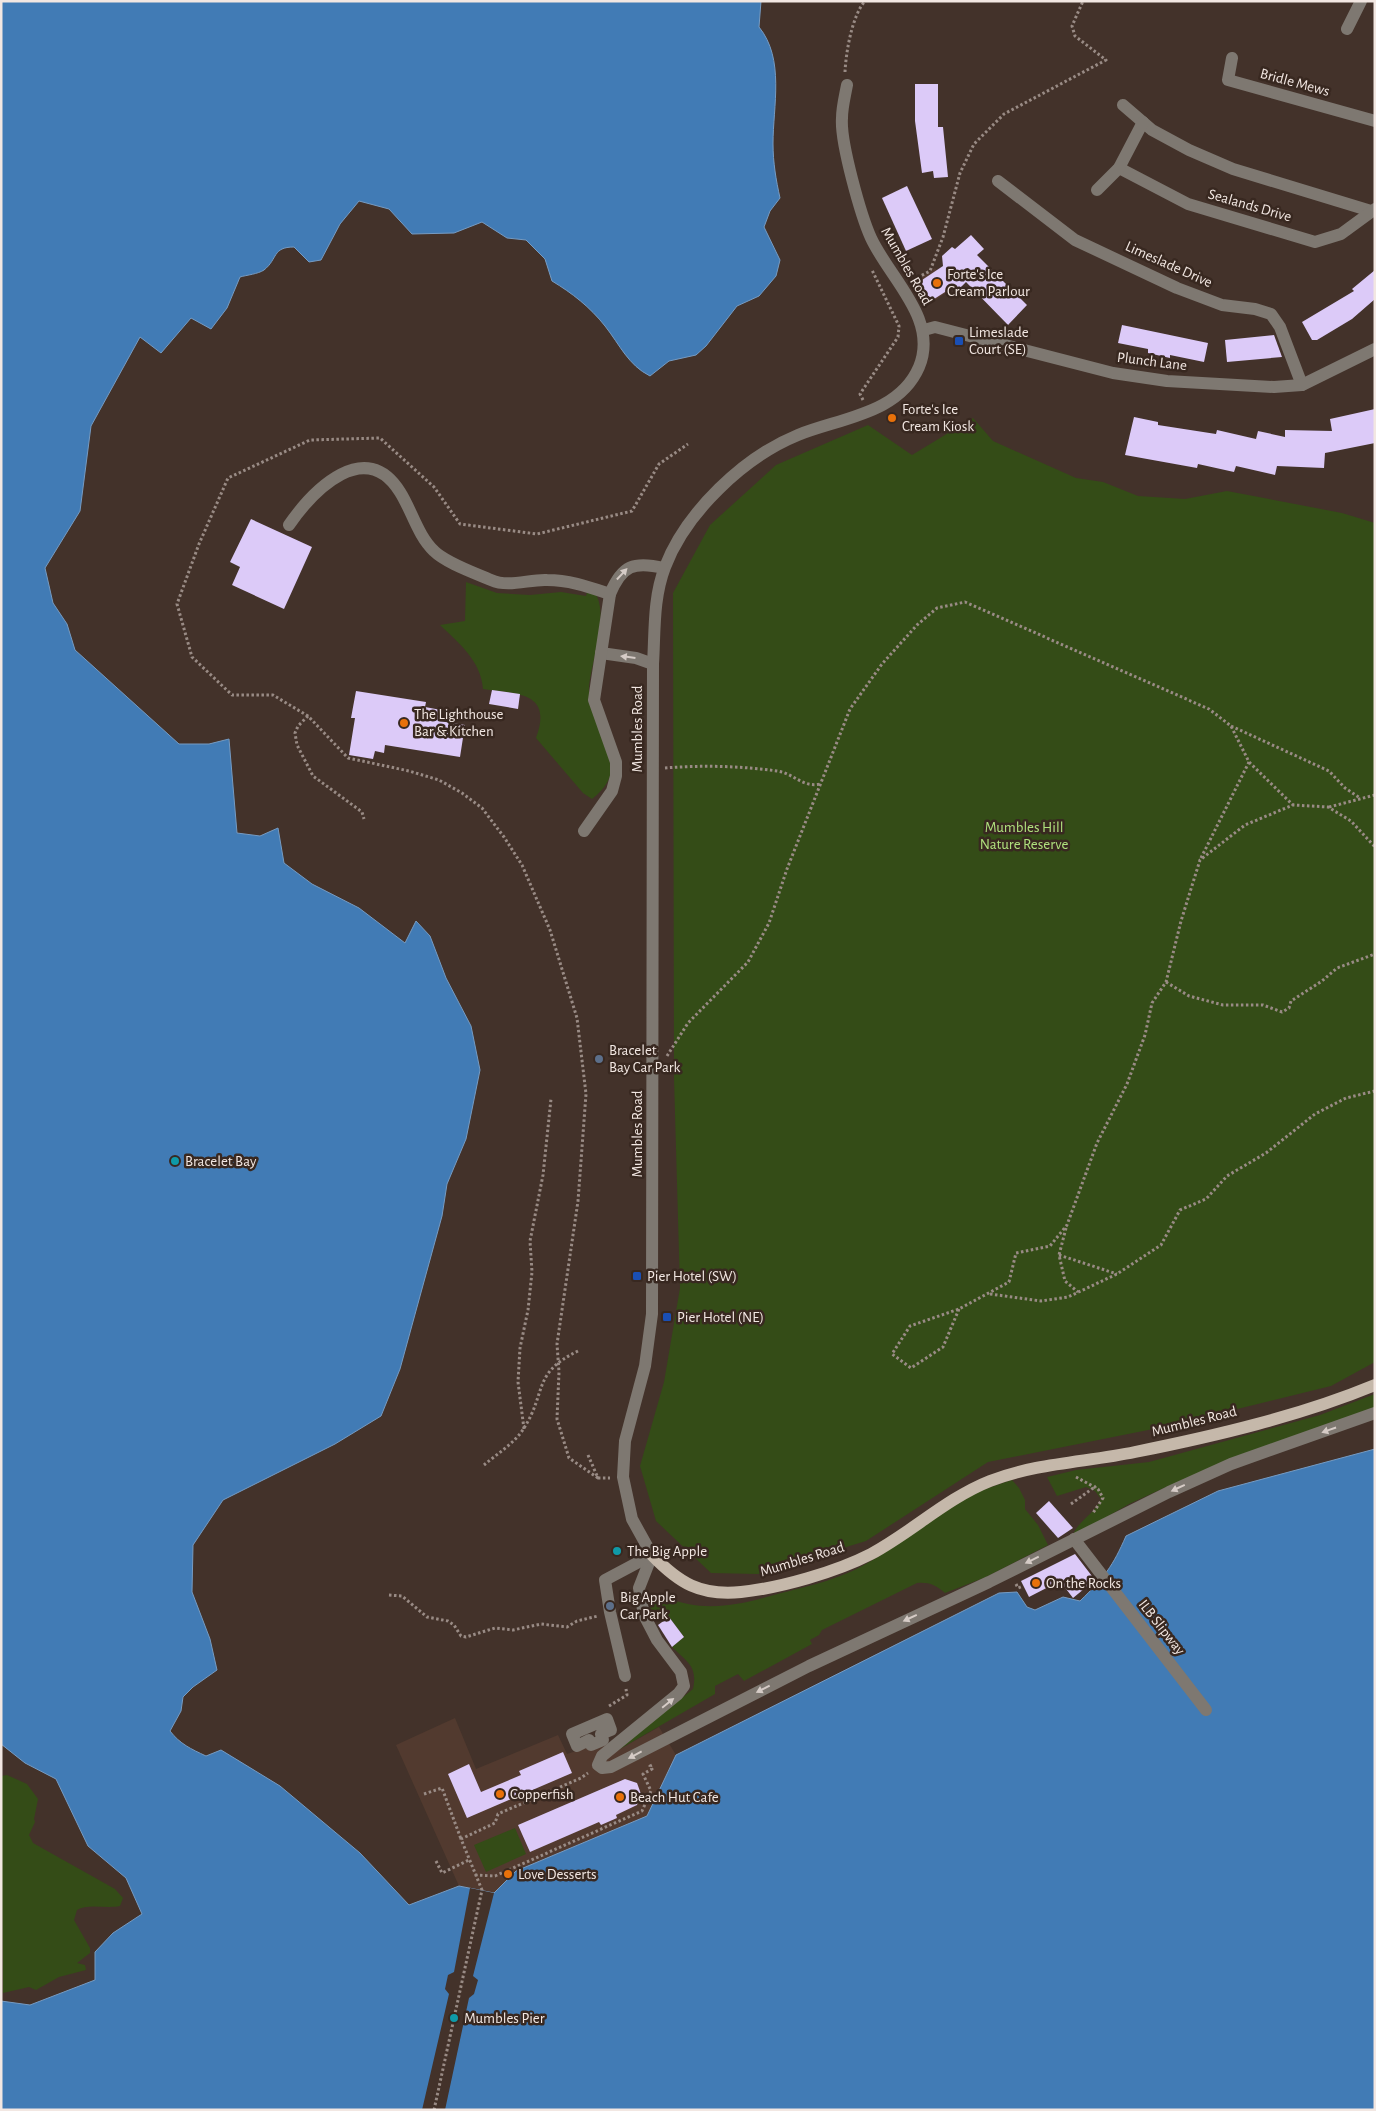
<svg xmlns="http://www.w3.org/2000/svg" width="1376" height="2111" viewBox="0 0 1376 2111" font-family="'Alegreya Sans',sans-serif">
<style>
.built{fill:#523a2f}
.green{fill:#344c17}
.water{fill:#417bb5;stroke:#769bc2}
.pier{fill:#43322a}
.building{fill:#dccaf8}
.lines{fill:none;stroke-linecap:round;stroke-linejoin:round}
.path{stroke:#998b85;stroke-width:3;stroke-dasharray:2.5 2.5;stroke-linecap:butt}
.minor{stroke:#7e7871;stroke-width:12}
.major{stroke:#c5b8aa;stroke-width:12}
.oneway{fill:#d5cbc6}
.food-dot{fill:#e8710a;stroke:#382820;stroke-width:2}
.transit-dot{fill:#1a4fb4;stroke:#382820;stroke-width:2}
.service-dot{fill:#5c6f8a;stroke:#382820;stroke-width:2}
.culture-dot{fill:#0f9aa8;stroke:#382820;stroke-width:2}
.labels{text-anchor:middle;stroke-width:5;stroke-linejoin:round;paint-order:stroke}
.street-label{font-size:15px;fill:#f2e7e2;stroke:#382820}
.poi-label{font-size:15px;fill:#f2e7e2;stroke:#382820;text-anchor:start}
.park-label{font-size:15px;fill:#afe17d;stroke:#382820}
</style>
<rect width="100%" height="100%" fill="#43322a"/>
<!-- built -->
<g class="built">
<path d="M935 268 951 289 930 304 909 286Z"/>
<path d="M455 1718 476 1769 558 1735 567 1754 606 1741 613 1753 659 1727 676 1755 647 1816 494 1893 459 1886 396 1745Z"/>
</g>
<!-- green -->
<g class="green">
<path d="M973 418 993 441 1076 478 1103 482 1138 496 1185 499 1227 491 1342 513 1375 523V1362L1331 1386 1168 1426 988 1462 866 1541 758 1574 711 1573 656 1521 640 1466 664 1382 680 1288 674 1078 673 593 710 525 776 465 868 425 912 455Z"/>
<path d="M466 582 497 593 530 595 561 592 586 596 588 588C615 599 590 665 589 688 587 730 639 762 592 799L583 793 536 738C553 692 518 694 483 689 481 661 459 643 440 625L465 621Z"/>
<path d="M1375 1394V1408L1166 1487 1129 1504 1072 1537C1077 1521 1095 1514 1101 1499L1095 1491 1086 1487 1057 1496 1047 1477 1076 1470 1149 1462 1320 1415Z"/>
<path d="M1012 1480 1019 1488 1025 1500V1509L1038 1525 1048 1545 986 1577 945 1593C936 1585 929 1582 917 1583L822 1630 819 1635 810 1640 812 1644 744 1681 738 1674 715 1686V1694L613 1753 693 1689C698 1666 687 1662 672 1647L684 1637 669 1617 663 1622 653 1614 649 1604 666 1597C697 1611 731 1607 763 1598 797 1588 832 1583 864 1565 893 1549 918 1528 945 1509 964 1496 990 1487 1012 1480Z"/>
<path d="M7 1775 27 1784 38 1799 34 1819 35 1822 29 1835 33 1843 115 1889 123 1898 120 1906C106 1909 88 1903 77 1910L74 1920 90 1948V1953L77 1963 85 1965 86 1970 59 1977 36 1990 29 1987 3 1993 1 1776Z"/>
<path d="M515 1828 526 1854 486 1872 474 1845Z"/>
</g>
<!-- water -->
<path class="water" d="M1 1H761L759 27C785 59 773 106 773 144 773 162 776 180 780 198L770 211 764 227 780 260 776 276 759 296 737 306 706 346 696 355 669 361 650 376C628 365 620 345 605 326 590 307 572 293 552 281L545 259 526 240 507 238 482 222 454 233 412 234 389 209 359 201 340 224 321 260 309 262 294 247C272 247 278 259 264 270 258 274 247 275 240 277L227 308 211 329 191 318 161 353 140 337 91 426 80 511 45 568 53 603 67 624 75 650 179 744H209L229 739 237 833 260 836 278 828 284 863 312 884 359 908 405 943 416 921 430 936 446 978 471 1026 480 1070 466 1139 447 1184 442 1216 400 1369 381 1416 335 1444 223 1500 193 1545 192 1592 210 1639 217 1670 193 1687 183 1697 181 1711 170 1731C180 1744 191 1749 206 1756L221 1750 280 1786 360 1853 409 1905 459 1886 494 1893 516 1871 647 1816 676 1755 999 1593 1017 1592 1027 1607 1035 1610 1063 1597 1080 1601C1104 1578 1113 1566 1126 1536L1218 1491 1375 1449V2110H1V2001L30 2005 95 1980V1952L113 1933 142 1914 126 1878 88 1846 56 1779 25 1763 1 1744Z"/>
<!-- pier -->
<path class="pier" d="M470 1888 494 1893 473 1976 478 1980 474 1994 469 1998 445 2110H422L449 1994 445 1989 448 1975 454 1972Z"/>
<!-- building -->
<g class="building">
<path d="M915 84H938V127H943L948 177 934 178 933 171 922 173 915 121Z"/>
<path d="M907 186 932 239 906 251 882 198Z"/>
<path d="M971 235 984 249 977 255 1027 305 1008 325 966 282 959 289 956 285 931 301 919 282 943 266 942 256 952 247 955 249Z"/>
<path d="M1375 270V299L1352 319 1317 340H1312L1302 322 1354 291 1352 289Z"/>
<path d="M1122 325 1208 343 1204 362 1170 355V358L1148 353V349L1118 343Z"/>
<path d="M1274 335 1282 357 1227 362 1225 340Z"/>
<path d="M1375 409V443L1325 453 1324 468 1277 466 1275 475 1236 466 1234 472 1198 464 1197 468 1125 455 1134 417 1158 422V425L1216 434 1217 430 1256 439 1258 431 1285 437V430L1332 431 1330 419Z"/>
<path d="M251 519 312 547 284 609 232 585 240 567 230 562Z"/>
<path d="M492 690 520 694 518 709 489 704Z"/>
<path d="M356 691 426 702 425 707 441 710 439 721 465 725 460 757 385 745 384 753 375 751 373 759 349 755 355 718H351Z"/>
<path d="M1049 1501 1073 1528 1058 1538 1036 1513Z"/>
<path d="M1075 1554 1095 1580 1073 1598 1060 1581 1029 1597 1021 1581Z"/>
<path d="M669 1617 684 1637 672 1647 658 1625Z"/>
<path d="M563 1752 572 1773 467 1818 448 1774 469 1764 481 1792 521 1775 519 1771Z"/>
<path d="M625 1779 637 1783 641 1794 637 1805 616 1815 617 1818 601 1825 599 1822 530 1852 518 1825Z"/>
</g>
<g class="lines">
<!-- path -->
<g class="path">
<path d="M845 72C846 52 852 16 865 1"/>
<path d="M913 280 930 271 943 237 960 173 974 144 1004 114 1106 60 1075 36 1072 26 1083 1"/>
<path d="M863 400 860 394 898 337 899 326 872 270"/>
<path d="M308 716 298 726 295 733 297 745 313 776 362 812 364 819"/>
<path d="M1231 726 1329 771 1345 788 1360 798"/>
<path d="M665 768C701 765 741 766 777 771 793 773 803 788 820 784"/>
<path d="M1329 807 1375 795"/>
<path d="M1201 858 1249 762"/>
<path d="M1166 982 1189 996 1223 1005H1263L1282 1012 1289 1008 1291 1001 1322 981 1337 968 1375 954"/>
<path d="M667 1056 688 1023 748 962 769 923 787 869 850 709 882 664 917 625 937 608 965 602 1209 709 1231 726 1249 762 1293 805"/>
<path d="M1066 1228 1059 1255 1065 1281 1078 1292"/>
<path d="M1059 1255 1117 1274"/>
<path d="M990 1294 1041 1301 1068 1297 1117 1274 1161 1245 1180 1210 1206 1199 1227 1176 1266 1153 1315 1114 1346 1098 1375 1091"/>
<path d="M959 1309 943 1347 911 1368 892 1354 910 1326 959 1309 1009 1282 1016 1253 1050 1246 1067 1225 1097 1143 1127 1084 1145 1035 1152 1003 1166 982 1181 921 1200 860 1245 825 1293 805 1328 807 1351 821 1375 847"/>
<path d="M524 1429 518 1382 520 1348 528 1310 532 1272 530 1241 543 1175 551 1099"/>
<path d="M588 1455 598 1478H610"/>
<path d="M484 1465C497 1454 516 1442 524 1428 547 1392 532 1373 578 1351"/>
<path d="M1076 1477 1098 1489 1103 1498 1093 1513"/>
<path d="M598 1478 569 1458 557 1419 559 1372 557 1344 578 1201 586 1094 577 1018 550 930 522 865 504 837 482 808 462 793 439 780 409 771 348 758 308 716 273 695H232L192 657 177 604 199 544 228 478 310 440 380 438 434 487 460 524 537 534 632 511 659 464 688 444"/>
<path d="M1071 1504 1096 1486"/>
<path d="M1016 1584 1018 1588 1023 1586"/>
<path d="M389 1595 402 1596 427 1617 448 1621 454 1625 461 1636 466 1637 495 1628 513 1630 541 1624 567 1627 577 1621 598 1616"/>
<path d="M609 1706 627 1695 626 1689"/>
<path d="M424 1794 442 1788 461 1839"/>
<path d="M436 1861 442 1873 469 1860"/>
<path d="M475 1875 495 1876 642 1811 651 1791 643 1774 652 1769 650 1766 652 1765"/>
<path d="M434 2110 482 1890 461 1839 495 1823 498 1814 581 1778 588 1773"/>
</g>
<!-- minor -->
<g class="minor">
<path d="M1347 29 1361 1"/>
<path d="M1232 58 1228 80 1375 121"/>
<path d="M1123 105 1152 130 1189 150 1233 169 1371 211"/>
<path d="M1119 168 1188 204 1315 242 1341 234 1375 209"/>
<path d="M998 181 1075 240 1177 288 1222 305 1255 309 1271 314 1280 327 1302 385"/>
<path d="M1097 190 1119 168 1143 122"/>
<path d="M924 330 935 327 1113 373 1167 381 1274 387 1302 385 1375 349"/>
<path d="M289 525C314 489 366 437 400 492 412 511 418 536 434 551 446 563 475 573 491 580 509 588 529 579 547 580 570 580 589 587 610 594"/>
<path d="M601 653 636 658 653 664"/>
<path d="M584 831 612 791 616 776V762L594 700 610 594C622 565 634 561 664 568"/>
<path d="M1074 1539 1206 1710"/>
<path d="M652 1555 632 1519 623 1477 625 1441 645 1366 652 1314 653 664C655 632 653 598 665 567 686 512 744 457 798 435 840 418 899 414 919 367 939 319 890 279 871 238 861 216 840 142 842 118 842 107 845 96 847 85"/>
<path d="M652 1555 639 1588 644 1615 657 1640 681 1672 684 1686 678 1694 602 1756 598 1765 602 1768 611 1767 809 1666 989 1582 1169 1492 1231 1464 1375 1413"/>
<path d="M625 1676 610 1612 605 1580 652 1555"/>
<path d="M607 1719 611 1730 601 1734 603 1740 591 1745 589 1740 577 1746 572 1734Z"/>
</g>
<!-- major -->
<path class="major" d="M652 1555C679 1583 700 1596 741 1592 780 1588 836 1572 871 1554 912 1532 947 1498 990 1481 1036 1463 1088 1462 1135 1452 1215 1436 1300 1416 1375 1385"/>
</g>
<!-- one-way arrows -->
<defs><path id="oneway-solid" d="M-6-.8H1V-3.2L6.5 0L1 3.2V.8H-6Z" transform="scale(1.25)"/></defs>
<g class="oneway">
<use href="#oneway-solid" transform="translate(622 574) rotate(-47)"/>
<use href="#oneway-solid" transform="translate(628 657) rotate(-173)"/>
<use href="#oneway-solid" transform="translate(1329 1430) rotate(161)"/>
<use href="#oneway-solid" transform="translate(1178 1488) rotate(155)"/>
<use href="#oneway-solid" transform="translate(1032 1560) rotate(154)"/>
<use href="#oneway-solid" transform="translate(910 1618) rotate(155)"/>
<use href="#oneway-solid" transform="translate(763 1689) rotate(153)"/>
<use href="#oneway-solid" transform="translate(668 1703) rotate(-39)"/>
<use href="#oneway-solid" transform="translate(635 1755) rotate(152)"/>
</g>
<!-- markers -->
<g class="food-dot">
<circle cx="937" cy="283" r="5"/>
<circle cx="892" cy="418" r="5"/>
<circle cx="404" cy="723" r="5"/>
<circle cx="1036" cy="1583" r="5"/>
<circle cx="500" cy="1794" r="5"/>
<circle cx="620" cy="1797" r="5"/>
<circle cx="508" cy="1874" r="5"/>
</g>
<g class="transit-dot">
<rect x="954" y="336" width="10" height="10" rx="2.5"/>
<rect x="632" y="1271" width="10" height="10" rx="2.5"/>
<rect x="662" y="1312" width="10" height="10" rx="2.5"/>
</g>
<g class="service-dot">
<circle cx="599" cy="1059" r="5"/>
<circle cx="610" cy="1606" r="5"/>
</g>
<g class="culture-dot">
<circle cx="175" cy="1161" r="5"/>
<circle cx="617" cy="1551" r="5"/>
<circle cx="454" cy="2018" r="5"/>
</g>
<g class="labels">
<!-- street labels -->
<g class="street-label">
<text transform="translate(1295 82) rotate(15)" y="5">Bridle Mews</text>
<text transform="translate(1250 205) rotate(16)" y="5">Sealands Drive</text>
<text transform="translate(1169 264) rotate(24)" y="5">Limeslade Drive</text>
<text transform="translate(907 266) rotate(60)" y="5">Mumbles Road</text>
<text transform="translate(1152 361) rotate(7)" y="5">Plunch Lane</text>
<text transform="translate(637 729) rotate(-90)" y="5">Mumbles Road</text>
<text transform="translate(637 1134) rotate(-90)" y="5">Mumbles Road</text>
<text transform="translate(1194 1421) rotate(-14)" y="5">Mumbles Road</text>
<text transform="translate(802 1559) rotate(-17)" y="5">Mumbles Road</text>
<text transform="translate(1162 1627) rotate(52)" y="5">ILB Slipway</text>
</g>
<!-- poi labels -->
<g class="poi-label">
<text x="947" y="279">Forte's Ice<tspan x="947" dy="17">Cream Parlour</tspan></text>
<text x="969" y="337">Limeslade<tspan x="969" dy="17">Court (SE)</tspan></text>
<text x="902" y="414">Forte's Ice<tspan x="902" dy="17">Cream Kiosk</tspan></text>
<text x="414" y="719">The Lighthouse<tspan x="414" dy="17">Bar &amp; Kitchen</tspan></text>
<text x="609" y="1055">Bracelet<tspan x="609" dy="17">Bay Car Park</tspan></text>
<text x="185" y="1166">Bracelet Bay</text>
<text x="647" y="1281">Pier Hotel (SW)</text>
<text x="677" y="1322">Pier Hotel (NE)</text>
<text x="627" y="1556">The Big Apple</text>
<text x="1046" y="1588">On the Rocks</text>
<text x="620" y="1602">Big Apple<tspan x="620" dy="17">Car Park</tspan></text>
<text x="510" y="1799">Copperfish</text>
<text x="630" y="1802">Beach Hut Cafe</text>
<text x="518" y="1879">Love Desserts</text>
<text x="464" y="2023">Mumbles Pier</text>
</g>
<!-- park labels -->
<g class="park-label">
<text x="1024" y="832">Mumbles Hill<tspan x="1024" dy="17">Nature Reserve</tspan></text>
</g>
</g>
<!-- border -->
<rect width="1376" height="2111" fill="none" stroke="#f2e7e2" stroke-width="5"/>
</svg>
